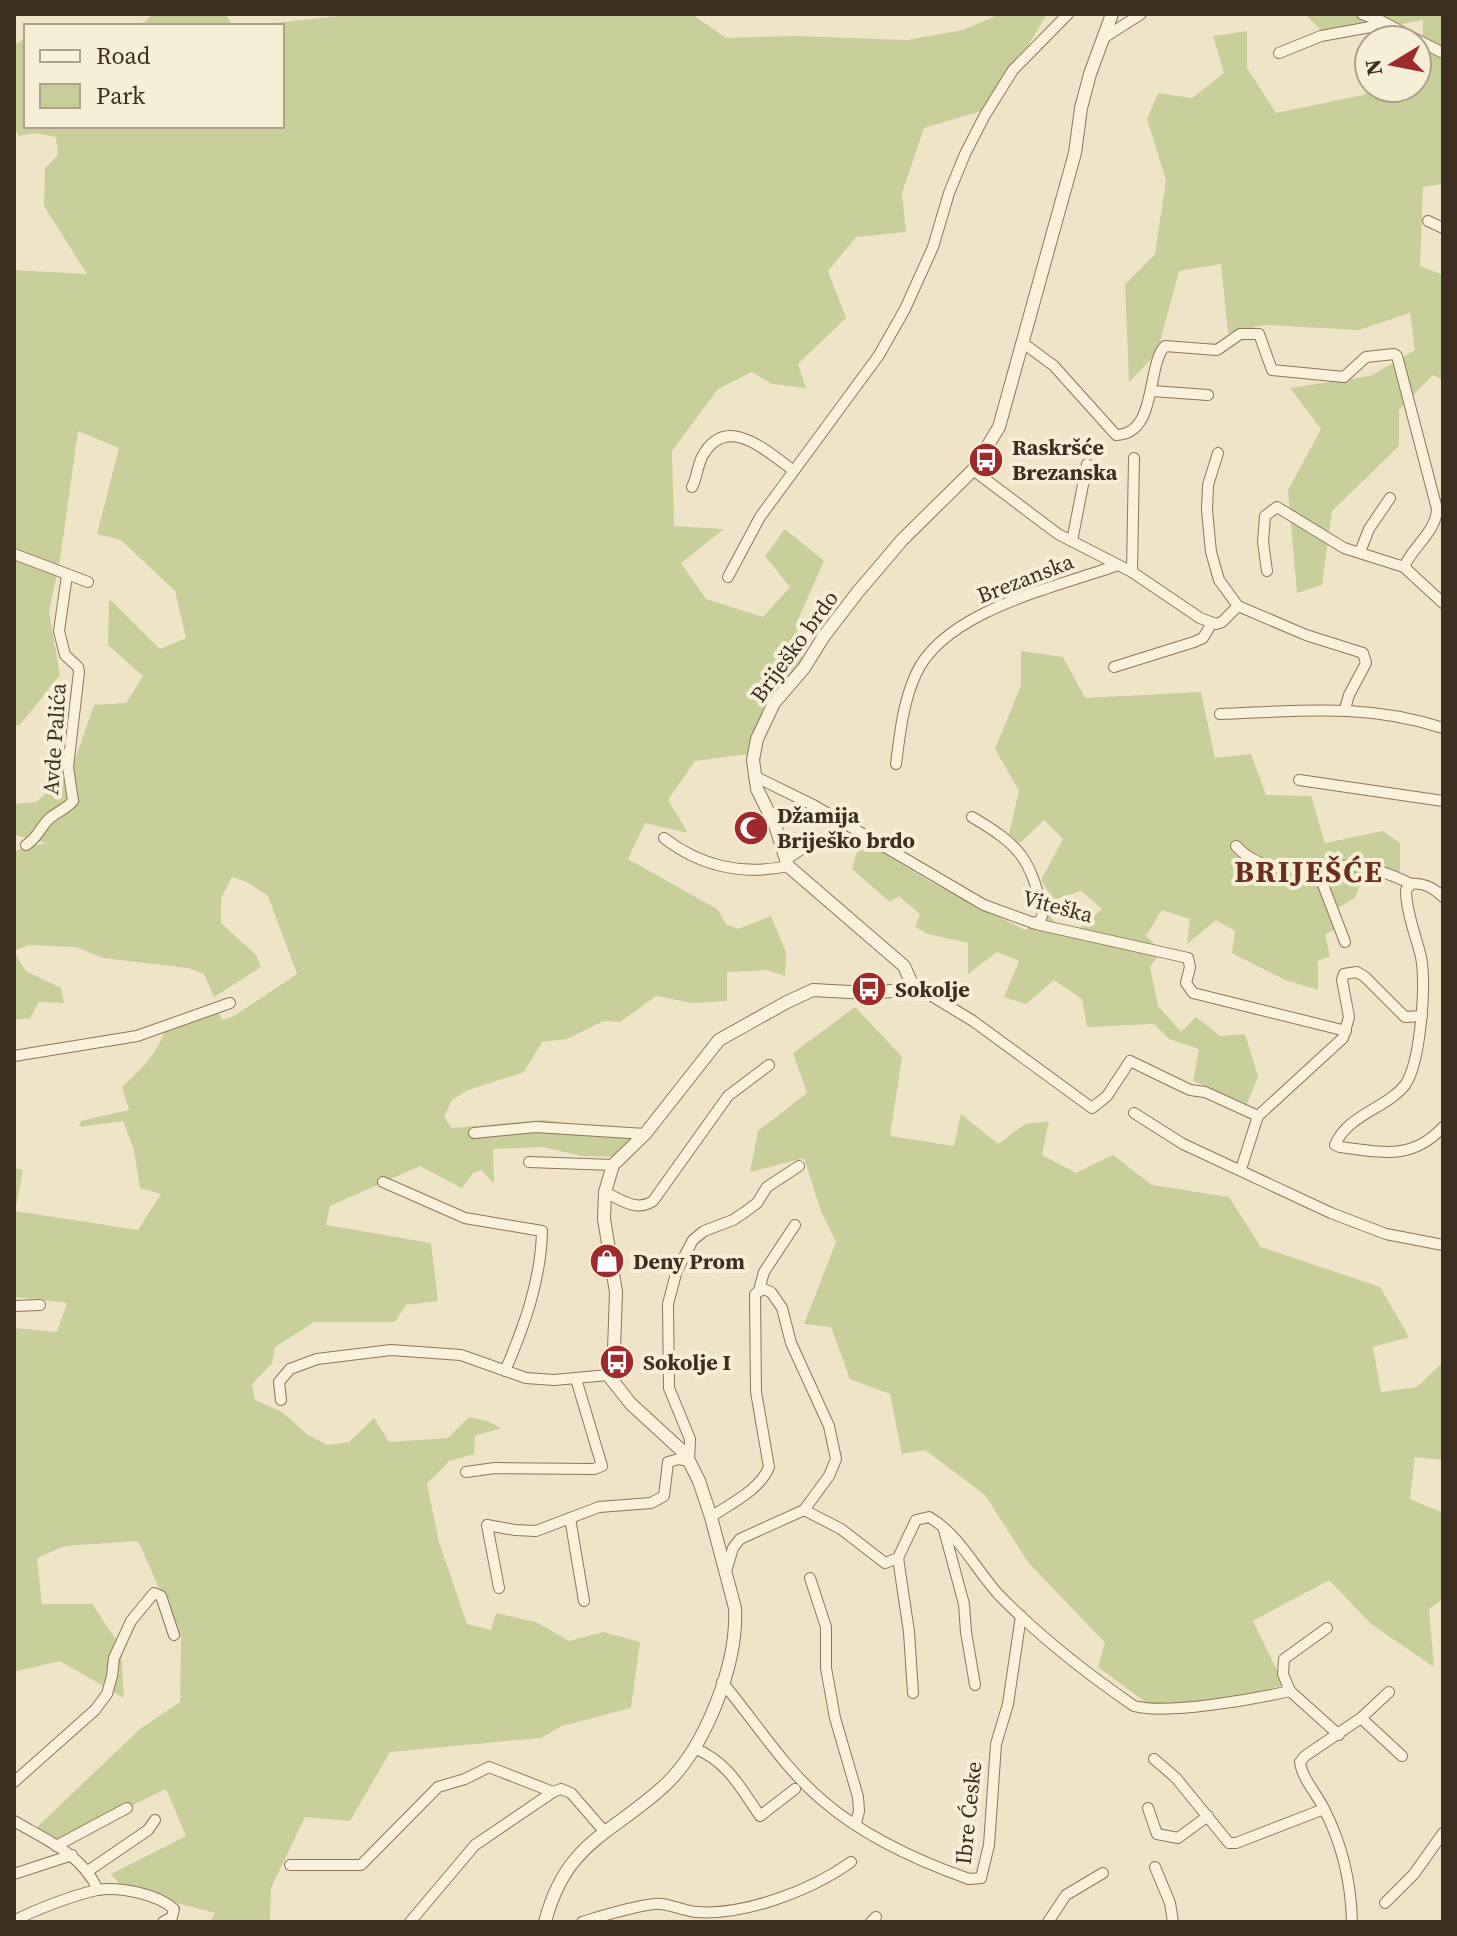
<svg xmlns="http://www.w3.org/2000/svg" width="1457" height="1936" viewBox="0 0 1457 1936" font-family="'Source Serif 4',serif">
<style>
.green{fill:#c9cf9b}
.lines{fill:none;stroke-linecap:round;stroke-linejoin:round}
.minor-casing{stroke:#8d765c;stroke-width:12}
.tertiary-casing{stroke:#8d765c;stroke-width:14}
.minor{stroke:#faf1dc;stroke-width:10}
.tertiary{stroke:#faf1dc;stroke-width:12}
.labels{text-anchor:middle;stroke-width:8;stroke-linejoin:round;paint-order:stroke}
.poi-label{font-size:22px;font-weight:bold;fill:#3d2e20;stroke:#f7eed8;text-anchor:start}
.street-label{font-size:22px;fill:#3d2e20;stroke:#f7eed8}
.district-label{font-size:30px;font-weight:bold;letter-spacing:2px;fill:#6b2e1e;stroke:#f7eed8}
</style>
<rect width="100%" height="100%" fill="#f0e4c8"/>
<!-- green -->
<g class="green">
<path d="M153 14H226L232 26H140Z"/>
<path d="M357 14H692L726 38 794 36 907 40 963 30 1000 14H1047L1013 71 985 110 924 128 902 193 906 232 856 237 828 271 846 318 798 364 806 388 772 384 752 372 718 389 672 451 674 526 724 529 681 563 706 599 763 617 790 587 765 556 785 529 824 561 796 624 804 667 772 703 749 754 695 761 668 800 688 833 645 823 628 859 717 909 726 924 738 929 771 916 786 952 785 976 767 970 727 972V1001L692 1003 656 996 620 1022 604 1021 567 1039 542 1042 524 1072 468 1090 452 1100 444 1117 452 1128 542 1120 640 1132 616 1157 581 1156 543 1147 493 1149 494 1183 481 1170 473 1173 462 1188 420 1166 330 1206 326 1225 431 1243 438 1301 406 1305 395 1322H314L275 1347 272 1363 252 1384 255 1400 282 1412 307 1434 327 1445 349 1442 374 1418 389 1442 448 1438 469 1417 488 1421 501 1428 475 1436 474 1454 449 1461 427 1484 439 1542 467 1624 491 1630 496 1613 536 1622 569 1641 603 1632 640 1642 631 1708 562 1726 541 1738 390 1752 350 1821 305 1817 271 1888 270 1922H210L215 1913 124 1889 111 1874 186 1836 166 1789 57 1842 34 1830 140 1729 180 1702 181 1637 138 1541 65 1546 37 1558 42 1604H92L121 1647 124 1698 60 1661 14 1672V1328L57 1332 67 1303 14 1297V1168L23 1170 15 1211 138 1230 161 1194 140 1188 134 1150 123 1121 79 1127 81 1121 129 1110 122 1087C142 1069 157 1054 166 1028L219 1013 222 1020 234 1016 297 974 268 896 247 882 232 877 221 898V923L256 955 261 967 214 997 204 974 188 968 103 958 76 947 29 945 14 951V851L46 843 14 835V804L36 802 71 771 94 705 126 703 143 676 108 645 109 599 160 649 186 638 175 591 121 540 97 534 119 448 78 431 60 560 49 612 60 675 19 726 14 724V270L87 274 44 206 45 168 58 155 56 137 34 133 19 136 14 128V45L26 38V126H282V26H248Z"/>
<path d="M1305 14H1443V184L1423 187 1420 266 1443 275V380L1433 375 1399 410V446L1332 511 1322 585 1297 593 1288 490 1321 429 1290 388 1370 376 1415 350 1410 313 1359 330 1265 325 1228 333 1221 264 1179 271 1157 353 1129 382 1125 285 1155 254 1166 180 1147 119 1158 93 1192 98 1224 73 1213 36 1247 31V68L1276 113 1363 95 1375 88H1417V63L1422 60 1423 20 1329 38Z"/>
<path d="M1021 651 1063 657 1085 698 1201 692 1215 758 1251 754 1266 795 1311 796 1325 843 1383 831 1400 843V873L1365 871 1355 898 1336 909 1337 929 1325 934 1330 956 1318 961V990L1285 980 1232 953 1235 931 1216 920 1187 944 1190 919 1162 910 1146 936 1162 951 1150 967 1158 1006 1181 1032 1196 1017 1220 1036 1245 1034 1258 1076 1247 1104 1193 1081 1199 1049 1169 1039 1154 1024 1087 1027 1082 999 1054 980 1026 1004 1004 997 1019 961 997 952 968 974V943L928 934 915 927 920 914 899 896 890 902 852 869 864 827 880 851 929 881 1025 930 1049 915 1064 933 1076 931 1102 909 1081 891 1054 900 1041 880 1063 839 1044 820 1020 843 1009 834 1019 791 995 749 1021 685Z"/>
<path d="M14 952 26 971 61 988 64 1003 39 1002 30 1018 14 1020Z"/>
<path d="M855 1007 902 1057 890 1136 954 1146 961 1114 998 1144 1025 1124 1049 1121 1042 1155 1076 1173 1113 1155 1152 1185 1229 1197 1261 1247 1380 1287 1409 1337 1373 1347 1381 1392 1417 1387 1443 1362V1460L1415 1457 1410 1499 1443 1513V1599L1429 1609 1434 1667 1371 1624 1329 1580 1253 1621 1284 1685 1231 1699 1152 1707 1098 1667 1105 1643 1028 1562 985 1495 925 1450 902 1454 890 1394 850 1379 831 1327 804 1324 836 1242 821 1211 804 1158 750 1172 758 1131 807 1093 793 1053Z"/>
</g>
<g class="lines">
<!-- minor casing -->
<g class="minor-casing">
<g id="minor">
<path d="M1362 14 1381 21 1443 53"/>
<path d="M1105 37 1141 14"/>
<path d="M1279 53 1321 36 1387 24"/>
<path d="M1428 221 1443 228"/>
<path d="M1023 343 1054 366 1116 435C1158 434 1146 366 1165 346L1217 350 1240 334H1259L1272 370 1344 377 1366 357 1394 354 1397 356 1437 509C1436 532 1413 546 1404 567L1443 603"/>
<path d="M1152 391 1208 395"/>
<path d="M1218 453 1208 485 1207 510 1211 552 1219 580 1238 606 1306 635 1363 653 1366 663 1349 695 1345 709"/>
<path d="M973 470 1058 534 1132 572 1200 618 1216 624 1222 622 1238 606"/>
<path d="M692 487C697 478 697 467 702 457 726 412 766 451 793 470"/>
<path d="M1072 541 1087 464"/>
<path d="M1360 552 1369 529 1390 498"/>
<path d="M14 554 88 582"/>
<path d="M1267 571 1263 542 1265 516 1277 507 1344 548 1404 567"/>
<path d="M1132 572 1134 458"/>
<path d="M728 577 760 517 879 355 905 309 933 247 949 193 965 154 985 115 1013 70 1068 14"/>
<path d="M1114 667 1194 642 1203 638 1212 623"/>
<path d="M1220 714C1299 711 1366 703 1443 728"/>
<path d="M896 764C900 733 903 702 916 674 945 610 1057 587 1118 565"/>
<path d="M754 776 815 806 984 905 1036 924 1188 958 1190 967 1186 983 1193 993 1346 1031"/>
<path d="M1299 780 1443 801"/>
<path d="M972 817C1021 846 1030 858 1043 913L1040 921 1033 923"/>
<path d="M664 838C700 866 743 876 788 866"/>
<path d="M26 845C38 838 40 827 50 818 57 812 66 809 73 801L68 767 79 672 78 667 65 655 59 631 67 575"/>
<path d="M1236 846C1269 881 1309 864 1350 866 1372 867 1391 874 1411 884"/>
<path d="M785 860 802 849 818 844"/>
<path d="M1317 869 1345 942"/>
<path d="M1443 897C1435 889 1423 882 1411 884L1406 890C1406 912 1416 936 1421 957 1426 984 1421 1062 1405 1085 1387 1108 1347 1115 1335 1145L1340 1147C1381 1152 1412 1161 1443 1127"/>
<path d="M912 984 973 1021 1092 1108 1107 1096 1130 1061 1190 1090 1205 1092 1258 1116"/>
<path d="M14 1056 137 1036 230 1003"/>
<path d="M1134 1113 1183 1144 1331 1213 1386 1234 1443 1245"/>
<path d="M474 1133 536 1127 645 1134"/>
<path d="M529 1162 613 1165"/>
<path d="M1241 1169 1258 1116 1343 1038 1349 1017 1342 980 1344 974 1357 972 1365 977 1405 1017 1422 1016"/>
<path d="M383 1182 465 1218 542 1231C541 1280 524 1327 505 1371"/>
<path d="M605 1192C621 1200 637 1212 653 1201L728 1096 769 1065"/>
<path d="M759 1290 764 1272 795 1225"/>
<path d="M14 1306 40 1305"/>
<path d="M281 1400 279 1382 290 1369 317 1359 391 1350 461 1355 526 1378 554 1380 608 1375"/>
<path d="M466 1472 495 1468 594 1469 602 1466 576 1379"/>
<path d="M711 1517C731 1503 760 1490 769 1467L756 1392 755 1294 763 1289 771 1292 782 1308 791 1343 829 1426 836 1459 829 1476 804 1510"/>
<path d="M570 1518 584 1601"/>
<path d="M944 1530 964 1604 966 1632 975 1685"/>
<path d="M898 1558 909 1632 913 1693"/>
<path d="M726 1571 733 1548 740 1539 804 1510 841 1529 885 1563 898 1558 916 1520 929 1517C959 1534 976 1570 999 1595 1040 1637 1086 1673 1134 1706 1168 1715 1254 1699 1290 1691L1339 1735"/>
<path d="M810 1578 826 1627V1668L835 1718 858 1797 859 1811 856 1823"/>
<path d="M499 1588 487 1525 515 1530 536 1531 599 1507 651 1503 664 1496 668 1462 679 1459 689 1461 690 1439 669 1388 668 1304 677 1270 693 1240 704 1231 733 1220 745 1212 757 1203 767 1187 799 1166"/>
<path d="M722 1682C755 1721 783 1767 822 1800 863 1836 918 1861 969 1879L981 1878 989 1845 996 1744 1008 1704 1021 1616"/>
<path d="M1290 1691 1283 1674 1284 1659 1327 1628"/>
<path d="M1361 1718 1402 1756"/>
<path d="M694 1748C728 1762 740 1787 760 1816L795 1789"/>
<path d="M1154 1759 1176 1778 1229 1843H1236L1324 1809"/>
<path d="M14 1782 95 1710 107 1694 112 1676 114 1658 131 1621 154 1593 161 1596 174 1635"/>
<path d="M1148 1808 1157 1834 1178 1838 1208 1816"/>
<path d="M14 1821C46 1840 82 1854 98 1890"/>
<path d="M56 1846 127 1808"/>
<path d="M290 1865H361L438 1787 465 1779 489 1767 553 1792"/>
<path d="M1155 1867 1170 1903 1173 1922"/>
<path d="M88 1871 148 1830 155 1820"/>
<path d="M14 1874 72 1855"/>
<path d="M1385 1903 1414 1874 1443 1833"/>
<path d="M14 1921C34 1910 74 1895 97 1890 119 1886 157 1894 174 1909L172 1917 163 1922"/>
<path d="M410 1922 475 1845 553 1792 561 1789 571 1793 604 1831"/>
<path d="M582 1922C605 1915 630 1907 654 1904 667 1902 682 1911 696 1912 744 1916 812 1890 851 1862"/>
<path d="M871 1922 876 1917"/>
<path d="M1048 1922 1066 1895 1103 1873"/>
<path d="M1352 1922C1351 1882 1342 1843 1323 1807 1316 1793 1302 1778 1300 1762L1305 1756 1361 1718 1389 1692"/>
</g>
</g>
<!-- tertiary casing -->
<g class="tertiary-casing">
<path id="tertiary" d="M545 1922C566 1842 609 1836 663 1787 705 1749 738 1664 735 1608L711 1517 699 1481 689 1461 680 1449 631 1404 608 1375 614 1350 616 1292 604 1219 605 1192 613 1165 645 1134 719 1040 787 1002 813 990 868 993 903 990 912 984 904 966 788 866 775 825 757 789 753 760 757 739 774 703 804 668 824 636 857 593 902 540 973 470 999 427 1075 153 1081 108 1090 74 1112 14"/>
</g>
<!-- minor -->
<use href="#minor" class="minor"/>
<!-- tertiary -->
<use href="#tertiary" class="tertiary"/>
</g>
<!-- icons -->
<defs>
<g id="bus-disc" transform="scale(1.8)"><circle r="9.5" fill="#9e2a2b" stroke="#f7eed8"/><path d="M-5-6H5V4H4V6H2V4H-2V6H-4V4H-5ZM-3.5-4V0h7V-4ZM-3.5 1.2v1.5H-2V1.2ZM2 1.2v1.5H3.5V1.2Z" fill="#fff"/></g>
<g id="mosque-disc" transform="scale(1.8)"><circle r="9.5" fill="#9e2a2b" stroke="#f7eed8"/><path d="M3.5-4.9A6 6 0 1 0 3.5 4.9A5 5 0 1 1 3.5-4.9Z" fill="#fff"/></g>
<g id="shop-disc" transform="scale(1.8)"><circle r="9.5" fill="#9e2a2b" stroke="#f7eed8"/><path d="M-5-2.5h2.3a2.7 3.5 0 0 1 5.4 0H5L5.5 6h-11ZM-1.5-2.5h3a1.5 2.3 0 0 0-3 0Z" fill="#fff"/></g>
</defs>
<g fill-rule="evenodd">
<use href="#bus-disc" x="986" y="460"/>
<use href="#mosque-disc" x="751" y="828"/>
<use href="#bus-disc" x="869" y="989"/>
<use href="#shop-disc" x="607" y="1261"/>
<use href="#bus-disc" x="617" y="1362"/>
</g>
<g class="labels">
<!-- poi labels -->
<g class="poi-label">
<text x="1012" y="455">Raskršće<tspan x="1012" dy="25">Brezanska</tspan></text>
<text x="777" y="823">Džamija<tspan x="777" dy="25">Briješko brdo</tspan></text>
<text x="895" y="997">Sokolje</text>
<text x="633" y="1269">Deny Prom</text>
<text x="643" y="1370">Sokolje I</text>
</g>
<!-- street labels -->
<g class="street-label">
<text transform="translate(1025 578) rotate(-21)" y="8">Brezanska</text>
<text transform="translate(794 646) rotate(-54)" y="8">Briješko brdo</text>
<text transform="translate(54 739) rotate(-86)" y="8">Avde Palića</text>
<text transform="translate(1058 906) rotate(15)" y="8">Viteška</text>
<text transform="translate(968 1813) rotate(-84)" y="8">Ibre Ćeske</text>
</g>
<!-- district labels -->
<g class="district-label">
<text x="1309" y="882">BRIJEŠĆE</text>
</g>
</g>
<!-- border -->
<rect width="1457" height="1936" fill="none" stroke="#3d2e20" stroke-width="32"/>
<!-- legend -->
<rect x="24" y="24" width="260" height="104" fill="#f7eed8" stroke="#ada18e" stroke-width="2"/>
<rect x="40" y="50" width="40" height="12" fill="#faf1dc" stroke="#ada18e" stroke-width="2"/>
<text x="96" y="64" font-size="24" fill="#3d2e20">Road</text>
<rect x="40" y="84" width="40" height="24" fill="#c9cf9b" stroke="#ada18e" stroke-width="2"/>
<text x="96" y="104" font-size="24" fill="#3d2e20">Park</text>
<!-- north arrow -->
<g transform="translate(1393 64) rotate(260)"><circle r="38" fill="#f7eed8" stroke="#ada18e" stroke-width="2"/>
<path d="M0-6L14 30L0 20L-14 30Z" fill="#9e2a2b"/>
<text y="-12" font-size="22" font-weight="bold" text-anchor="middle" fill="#3d2e20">N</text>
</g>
</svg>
